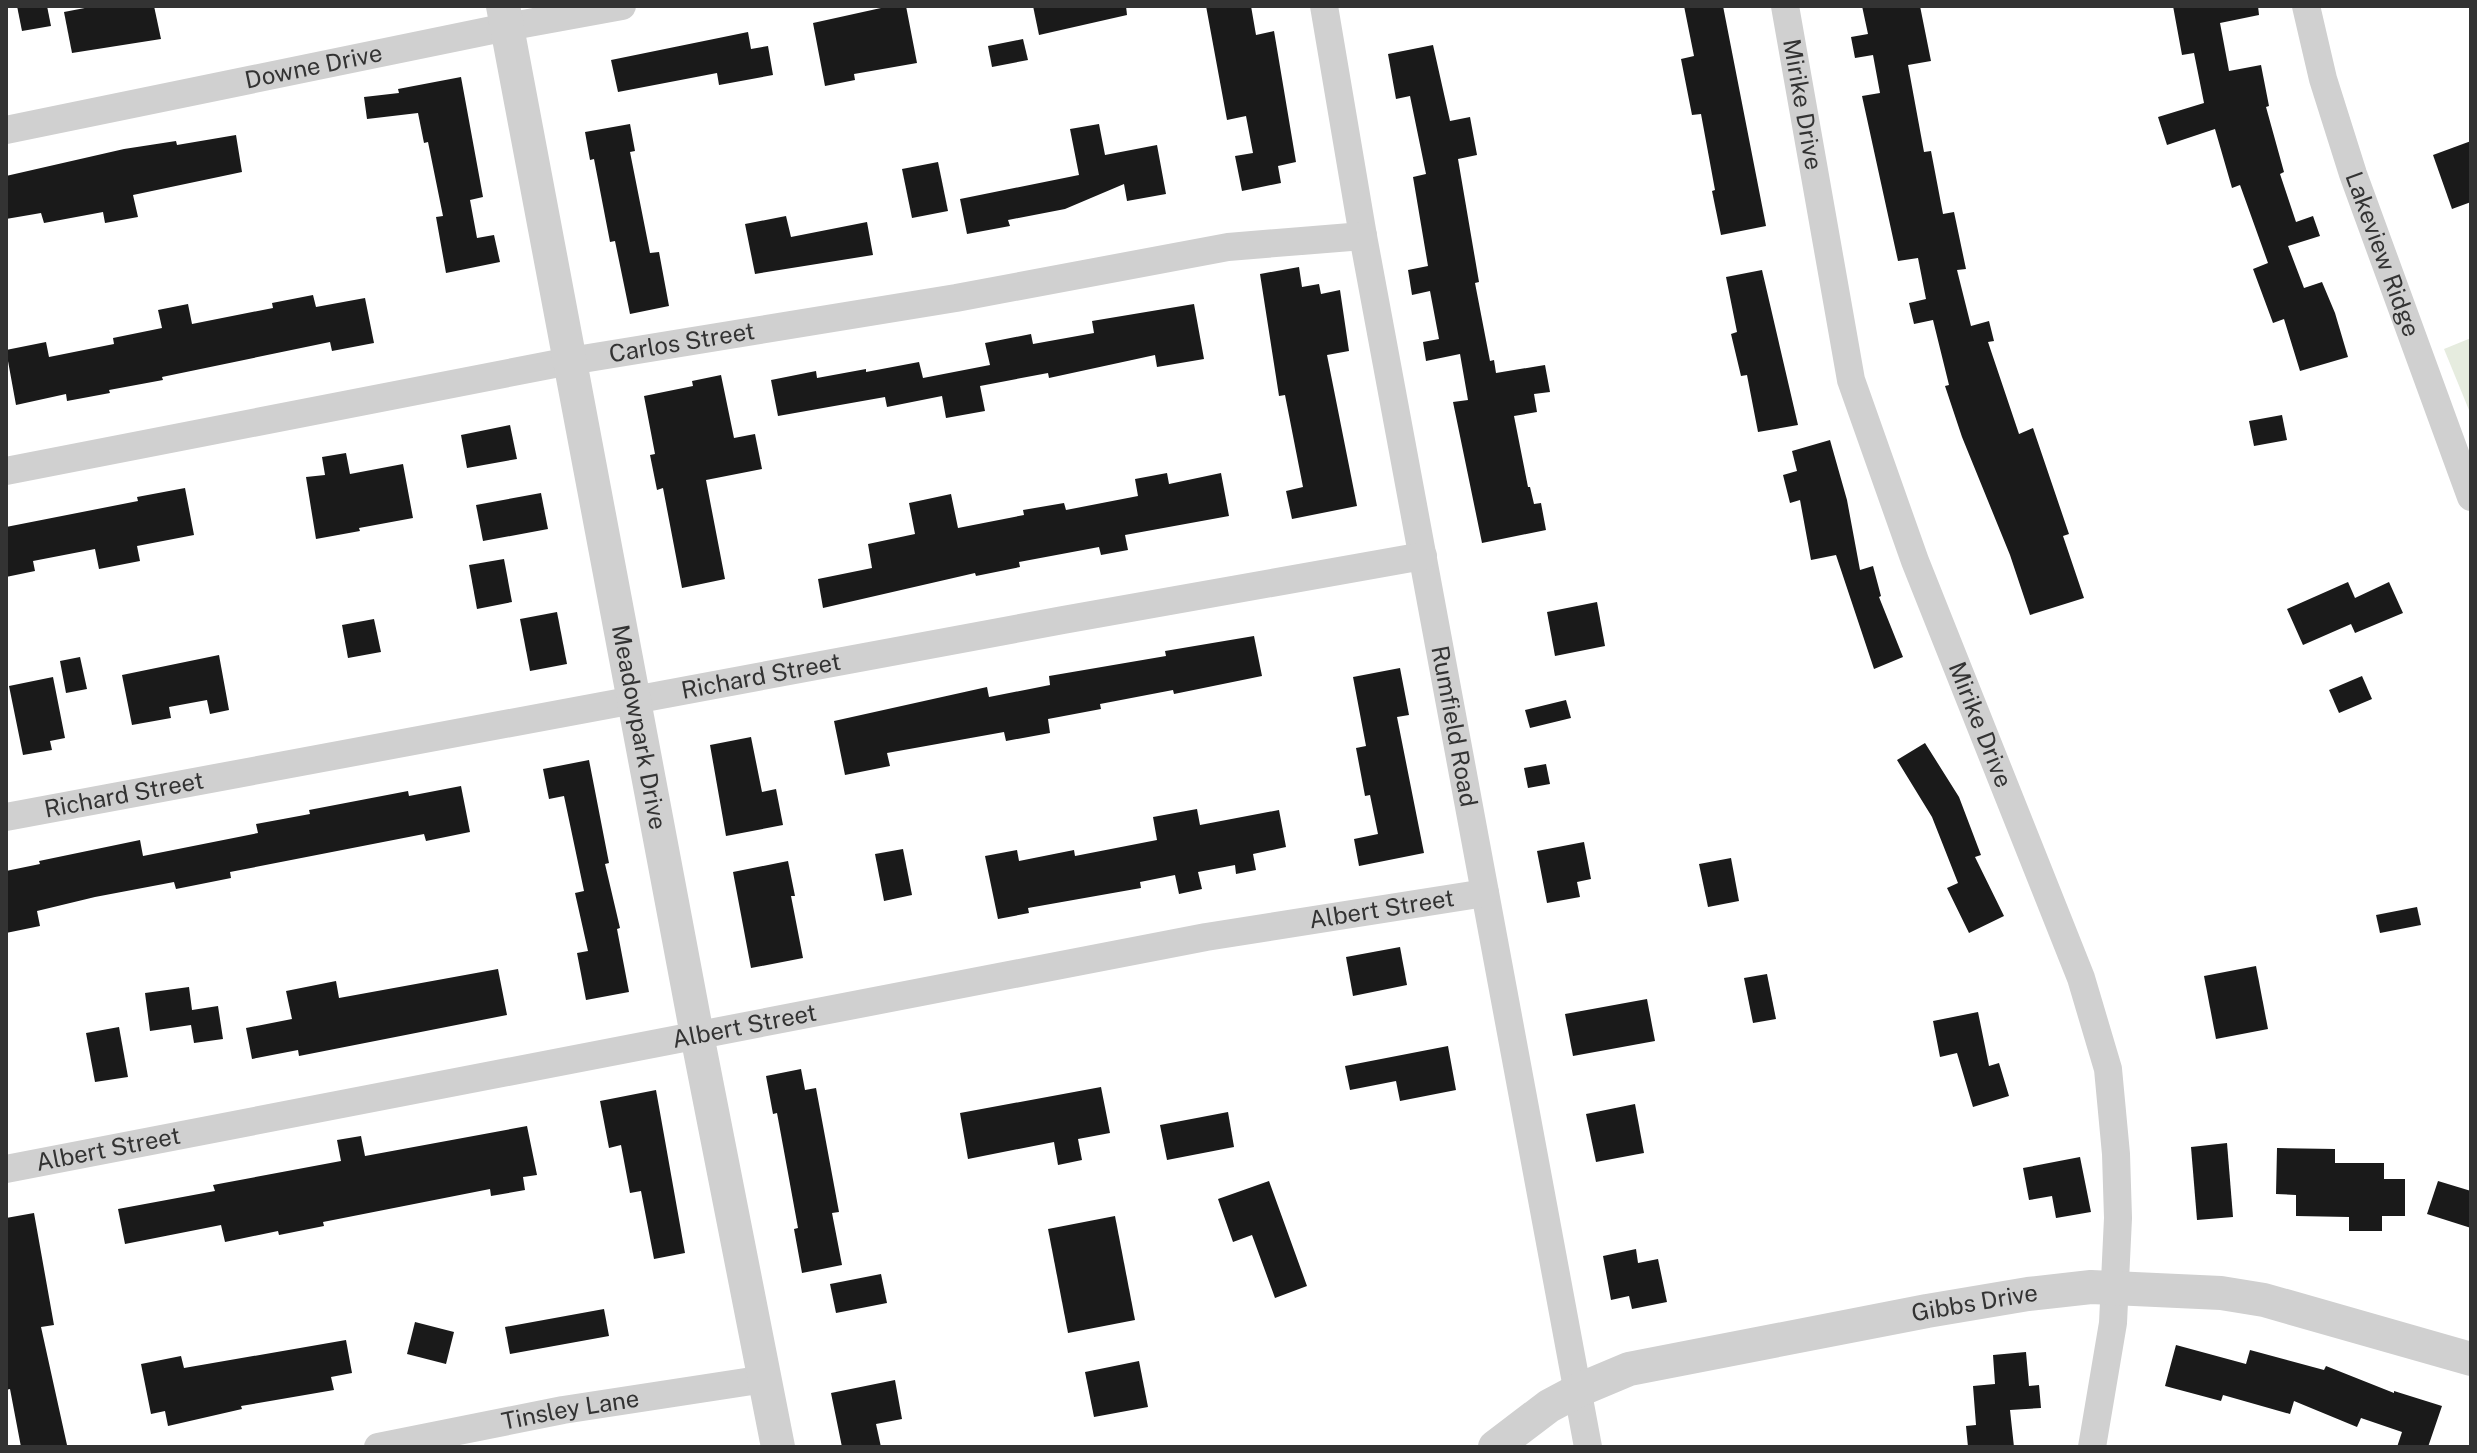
<svg xmlns="http://www.w3.org/2000/svg" width="2477" height="1453" viewBox="0 0 2477 1453" font-family="'Public Sans',sans-serif">
<style>
.green{fill:#e6ecdf}
.building{fill:#1a1a1a}
.lines{fill:none;stroke-linecap:round;stroke-linejoin:round}
.minor{stroke:#d0d0d0;stroke-width:28}
.tertiary{stroke:#d0d0d0;stroke-width:34}
.labels{text-anchor:middle;stroke-width:8;stroke-linejoin:round;paint-order:stroke}
.street-label{font-size:24px;fill:#333;stroke:#fff}
</style>
<rect width="100%" height="100%" fill="#fff"/>
<!-- green -->
<path class="green" d="M2471 338V415L2444 349Z"/>
<!-- building -->
<g class="building">
<path d="M17 6H47L51 26 22 31Z"/>
<path d="M95 6H154L161 39 72 53 64 12Z"/>
<path d="M890 6H906L917 63 854 74 855 80 825 86 813 23Z"/>
<path d="M1033 6H1126L1127 15 1039 35Z"/>
<path d="M1206 6H1251L1256 35 1274 31 1296 162 1278 166 1281 183 1242 191 1235 156 1253 153 1246 116 1227 120Z"/>
<path d="M1684 6H1723L1766 226 1721 235 1712 191 1715 190 1701 114 1692 115 1681 59 1694 56Z"/>
<path d="M1862 6H1920L1931 61 1908 65 1924 152 1931 151 1943 214 1954 212 1966 269 1957 270 1971 326 1989 321 1994 341 1988 342 2019 434 2033 428 2069 534 2063 536 2084 598 2030 615 2010 555 1962 437 1945 386 1949 385 1933 320 1914 324 1909 303 1926 299 1918 258 1898 261 1862 96 1880 93 1873 55 1855 58 1851 37 1868 34Z"/>
<path d="M2173 6H2258L2259 15 2220 23 2229 71 2261 65 2269 106 2266 107 2284 172 2280 174 2296 222 2313 216 2320 236 2288 246 2304 288 2322 282 2335 313 2348 357 2300 371 2284 319 2273 323 2253 269 2268 263 2240 185 2232 188 2215 129 2167 145 2158 117 2204 103 2194 53 2182 55Z"/>
<path d="M748 32 751 49 768 46 773 75 719 85 717 73 618 92 611 60Z"/>
<path d="M1023 39 1028 60 992 67 988 46Z"/>
<path d="M1433 45 1450 121 1470 117 1477 155 1458 159 1479 282 1475 283 1490 361 1494 360 1496 373 1545 365 1550 392 1534 394 1537 412 1514 416 1528 487H1530L1534 504 1541 503 1546 530 1482 543 1453 402 1468 400 1460 354 1426 361 1423 342 1439 339 1430 291 1412 295 1408 270 1428 266 1413 177 1426 174 1410 96 1396 99 1388 54Z"/>
<path d="M461 77 483 197 470 200 477 238 494 235 500 262 446 273 436 217 443 216 428 142 424 143 418 113 367 119 364 97 399 93 398 89Z"/>
<path d="M630 124 635 151 630 152 650 253 659 252 669 306 630 314 615 241 610 242 594 159 590 160 585 132Z"/>
<path d="M1099 124 1105 155 1157 145 1166 194 1127 201 1124 184 1065 209 1008 220 1010 226 967 234 960 199 1079 175 1070 129Z"/>
<path d="M236 135 242 172 133 195 138 217 105 223 103 212 44 223 41 213 6 219V176L124 149 176 141 177 145Z"/>
<path d="M2471 141V202L2452 209 2433 155Z"/>
<path d="M938 162 948 211 912 218 902 169Z"/>
<path d="M786 216 791 237 867 222 873 255 755 274 745 224Z"/>
<path d="M1299 267 1302 287 1319 284 1321 294 1340 290 1349 351 1327 355 1357 506 1292 519 1286 491 1303 487 1285 395 1279 396 1260 274Z"/>
<path d="M1762 270 1798 425 1758 432 1747 375 1741 376 1731 334 1737 332 1726 277Z"/>
<path d="M313 295 316 307 365 298 374 343 332 351 330 342 162 377 163 380 109 390 110 393 67 401 66 394 16 405 6 350 46 342 49 357 114 344 113 338 162 328 158 310 188 304 192 324 273 308 272 303Z"/>
<path d="M1194 304 1204 359 1157 367 1155 355 1049 378 1048 373 980 386 985 411 946 418 942 396 887 407 885 397 778 416 771 380 816 371 817 378 866 369V372L919 362 923 378 990 365 985 343 1031 334 1033 344 1094 333 1092 321Z"/>
<path d="M721 375 734 438 755 434 762 469 706 480 725 579 682 588 663 488 657 490 650 455 655 454 644 396 693 386 692 381Z"/>
<path d="M2282 415 2287 440 2254 446 2249 421Z"/>
<path d="M510 425 517 459 467 468 461 435Z"/>
<path d="M1830 440 1847 500 1860 570 1873 566 1881 596 1879 597 1903 657 1874 669 1836 555 1811 560 1800 500 1790 503 1783 475 1797 471 1792 451Z"/>
<path d="M346 453 350 474 403 464 413 518 359 528 360 531 316 539 306 477 325 475 322 457Z"/>
<path d="M1167 473 1169 484 1221 473 1229 516 1125 535 1128 550 1101 555 1099 547 1019 562 1020 567 976 576 975 573 823 608 818 579 872 568 868 544 915 534 909 503 951 494 958 528 1024 515 1023 510 1064 503 1066 510 1138 496 1135 479Z"/>
<path d="M185 488 194 535 137 546 140 561 99 569 95 549 33 561 35 571 6 577V527L138 501 137 497Z"/>
<path d="M541 493 548 529 483 541 476 505Z"/>
<path d="M504 559 512 602 477 609 469 565Z"/>
<path d="M2348 582 2355 598 2389 582 2403 613 2355 633 2351 624 2303 645 2287 609Z"/>
<path d="M1597 602 1605 646 1555 656 1547 612Z"/>
<path d="M557 612 567 664 530 671 520 619Z"/>
<path d="M374 619 381 652 348 658 342 625Z"/>
<path d="M1254 636 1262 676 1174 694 1173 690 1100 704 1101 709 1048 719 1050 733 1006 741 1004 732 887 753 890 766 845 775 834 721 987 687 989 697 1050 685 1049 676 1166 656 1165 651Z"/>
<path d="M219 655 229 710 210 714 207 700 169 707 171 718 132 725 122 675Z"/>
<path d="M80 657 87 689 66 693 60 661Z"/>
<path d="M1400 668 1409 715 1397 717 1424 853 1359 866 1354 839 1378 834 1370 795 1365 796 1356 748 1366 746 1353 677Z"/>
<path d="M2362 676 2372 699 2339 713 2329 690Z"/>
<path d="M53 677 65 738 50 741 52 750 23 755 9 686Z"/>
<path d="M1566 700 1571 718 1530 728 1525 710Z"/>
<path d="M751 737 762 792 776 789 783 825 726 836 710 745Z"/>
<path d="M1925 743 1959 797 1981 855 1975 857 2004 916 1969 933 1947 888 1958 883 1932 817 1897 760Z"/>
<path d="M589 760 609 863 605 864 620 928 617 929 629 992 586 1000 577 953 588 951 575 893 584 891 564 796 549 799 543 769Z"/>
<path d="M1546 764 1550 784 1528 788 1524 768Z"/>
<path d="M461 786 470 832 426 841 424 834 230 872 231 878 176 889 174 882 95 897 37 911 40 926 6 933V871L40 864 39 861 140 840 143 856 258 833 256 824 310 814 309 810 408 791 409 796Z"/>
<path d="M1197 809 1200 825 1279 810 1286 847 1253 854 1256 870 1236 874 1235 865 1198 872 1202 889 1179 894 1175 875 1140 882 1141 888 1028 908 1029 913 998 919 985 856 1017 850 1019 861 1074 850 1075 856 1157 840 1153 817Z"/>
<path d="M1584 842 1591 879 1577 882 1580 897 1547 903 1537 851Z"/>
<path d="M903 849 912 895 884 901 875 854Z"/>
<path d="M1731 858 1739 901 1708 907 1699 864Z"/>
<path d="M788 861 795 896H791L803 958 751 968 733 872Z"/>
<path d="M2417 907 2421 925 2380 933 2376 915Z"/>
<path d="M1400 947 1407 985 1353 996 1346 957Z"/>
<path d="M2256 966 2268 1029 2216 1039 2204 976Z"/>
<path d="M498 969 507 1015 299 1056 298 1050 252 1059 246 1028 292 1019 286 991 336 981 339 998Z"/>
<path d="M1767 974 1776 1019 1753 1023 1744 978Z"/>
<path d="M189 987 192 1010 218 1006 223 1039 194 1043 191 1025 150 1031 145 993Z"/>
<path d="M1647 999 1655 1041 1573 1056 1565 1014Z"/>
<path d="M1978 1012 1989 1066 1999 1063 2009 1096 1973 1107 1957 1053 1940 1057 1933 1021Z"/>
<path d="M119 1027 128 1077 95 1082 86 1033Z"/>
<path d="M1448 1046 1456 1090 1400 1101 1396 1081 1350 1090 1345 1066Z"/>
<path d="M801 1069 805 1090 816 1088 839 1212 832 1213 842 1265 802 1273 794 1229 798 1228 788 1173 777 1113 773 1114 766 1076Z"/>
<path d="M1101 1087 1110 1133 1078 1139 1082 1160 1058 1165 1054 1142 968 1159 960 1113Z"/>
<path d="M656 1090 685 1253 654 1259 641 1191 630 1193 621 1145 609 1148 600 1101Z"/>
<path d="M1635 1104 1644 1153 1596 1162 1586 1114Z"/>
<path d="M1228 1112 1234 1147 1167 1160 1160 1125Z"/>
<path d="M527 1126 537 1175 523 1177 525 1190 491 1196 490 1189 323 1222 324 1226 279 1235 278 1231 225 1242 221 1225 125 1244 118 1209 215 1191 213 1185 341 1161 337 1140 361 1136 365 1156Z"/>
<path d="M2227 1143 2233 1217 2197 1220 2191 1147Z"/>
<path d="M2277 1148 2335 1149V1163H2384V1179H2405V1216H2382V1231H2349V1217L2296 1216V1195L2276 1194Z"/>
<path d="M2080 1157 2091 1212 2056 1218 2052 1196 2029 1200 2023 1168Z"/>
<path d="M1269 1181 1307 1286 1275 1298 1252 1235 1233 1242 1218 1199Z"/>
<path d="M2438 1181 2471 1191V1228L2427 1214Z"/>
<path d="M34 1213 54 1325 41 1327 67 1445 55 1447H21L10 1389 6 1390V1218Z"/>
<path d="M1115 1216 1135 1320 1068 1333 1048 1229Z"/>
<path d="M1636 1249 1638 1263 1658 1259 1667 1302 1632 1309 1629 1296 1611 1300 1603 1256Z"/>
<path d="M881 1274 887 1303 836 1313 830 1284Z"/>
<path d="M604 1309 609 1336 510 1354 505 1327Z"/>
<path d="M415 1322 454 1332 446 1364 407 1354Z"/>
<path d="M346 1340 352 1373 331 1377 334 1390 241 1406 242 1409 168 1426 165 1411 151 1414 141 1364 181 1356 184 1368Z"/>
<path d="M2176 1345 2246 1364 2250 1350 2324 1370 2326 1366 2394 1393V1391L2442 1406 2428 1447H2397L2402 1432 2361 1418 2357 1427 2294 1401 2290 1414 2223 1395 2221 1401 2165 1386Z"/>
<path d="M2026 1352 2029 1386 2039 1385 2041 1408 2010 1410 2014 1447H1968L1966 1426 1976 1425 1973 1386 1995 1384 1993 1355Z"/>
<path d="M1139 1361 1148 1407 1094 1417 1085 1372Z"/>
<path d="M895 1380 902 1419 876 1424 881 1447H842L831 1393Z"/>
</g>
<g class="lines">
<!-- minor -->
<g class="minor">
<path id="s1" d="M1324 6 1363 236 1588 1447"/>
<path id="s2" d="M1785 6 1851 380 1915 561 2081 978 2108 1069 2116 1154 2118 1218 2113 1323 2092 1447"/>
<path id="s3" d="M2306 6 2323 79 2353 174 2471 497"/>
<path id="s4" d="M6 130 507 27 622 6"/>
<path id="s5" d="M6 471 570 361 956 298 1228 247 1363 236"/>
<path id="s6" d="M6 817 1063 620 1423 556"/>
<path id="s7" d="M6 1169 1206 937 1485 893"/>
<path id="s8" d="M378 1447 563 1410 765 1379"/>
</g>
<!-- tertiary -->
<g class="tertiary">
<path id="s9" d="M503 6 697 1035 778 1447"/>
<path id="s10" d="M1495 1447 1549 1406 1579 1390 1629 1369 1927 1311 2028 1294 2091 1287 2221 1293 2264 1300 2471 1359"/>
</g>
</g>
<g class="labels">
<!-- street labels -->
<g class="street-label">
<text dy="8" stroke="none"><textPath href="#s4" startOffset="314">Downe Drive</textPath></text>
<text dy="8" stroke="none"><textPath href="#s2" startOffset="100">Mirike Drive</textPath></text>
<text dy="8" stroke="none"><textPath href="#s3" startOffset="260">Lakeview Ridge</textPath></text>
<text dy="8" stroke="none"><textPath href="#s5" startOffset="688">Carlos Street</textPath></text>
<text dy="8" stroke="none"><textPath href="#s6" startOffset="768">Richard Street</textPath></text>
<text dy="8" stroke="none"><textPath href="#s2" startOffset="748">Mirike Drive</textPath></text>
<text dy="8" stroke="none"><textPath href="#s9" startOffset="734">Meadowpark Drive</textPath></text>
<text dy="8" stroke="none"><textPath href="#s1" startOffset="732">Rumfield Road</textPath></text>
<text dy="8" stroke="none"><textPath href="#s6" startOffset="120">Richard Street</textPath></text>
<text dy="8" stroke="none"><textPath href="#s7" startOffset="1400">Albert Street</textPath></text>
<text dy="8" stroke="none"><textPath href="#s7" startOffset="752">Albert Street</textPath></text>
<text dy="8" stroke="none"><textPath href="#s7" startOffset="104">Albert Street</textPath></text>
<text dy="8" stroke="none"><textPath href="#s10" startOffset="508">Gibbs Drive</textPath></text>
<text dy="8" stroke="none"><textPath href="#s8" startOffset="196">Tinsley Lane</textPath></text>
</g>
</g>
<!-- border -->
<rect width="2477" height="1453" fill="none" stroke="#333333" stroke-width="16"/>
</svg>
